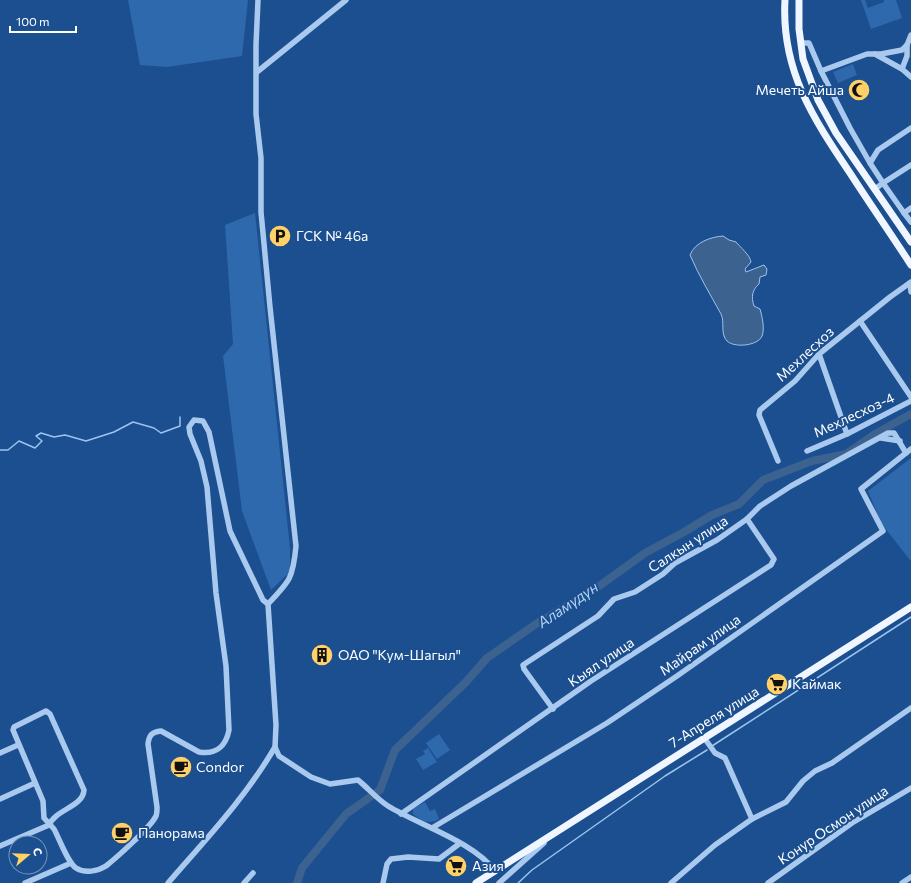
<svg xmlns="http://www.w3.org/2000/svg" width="911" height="883" viewBox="0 0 911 883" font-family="Commissioner,sans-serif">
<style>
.green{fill:#2e69ad}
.water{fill:#3c6290;stroke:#9cc4f0}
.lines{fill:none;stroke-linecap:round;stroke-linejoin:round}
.stream{stroke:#9cc4f0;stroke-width:1.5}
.river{stroke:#3c6290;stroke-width:8}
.minor{stroke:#a9c9ee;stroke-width:5.5}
.major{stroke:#f0f6ff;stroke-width:7}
.labels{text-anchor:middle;stroke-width:4;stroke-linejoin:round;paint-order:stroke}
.poi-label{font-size:14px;fill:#fff;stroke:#1b4f8f;text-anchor:start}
.street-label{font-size:14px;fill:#fff;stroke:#1b4f8f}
.water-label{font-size:15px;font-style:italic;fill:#b5d3f5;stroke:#1b4f8f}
</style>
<rect width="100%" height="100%" fill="#1b4f8f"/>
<!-- green -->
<g class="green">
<path d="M128 0H248L242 56 167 67 140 65Z"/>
<path d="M861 0H865L868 8 884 2V0H896L902 18 871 29Z"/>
<path d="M853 64 857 75 838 83 833 72Z"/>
<path d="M255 213 290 548V572L271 590 242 511 223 356 233 344 225 225Z"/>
<path d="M911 458V560H910L881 523 868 491Z"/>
<path d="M439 734 450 750 437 759 426 743Z"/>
<path d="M428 748 437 762 423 770 416 759 425 754 423 751Z"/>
<path d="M425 802 430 811 435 809 439 819C429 825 421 821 413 814V809Z"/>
</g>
<!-- water -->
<path class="water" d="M723 236 729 240 736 242C740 247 750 255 751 262L745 269 746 272 764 265 767 269 766 275 760 277 759 284C752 290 751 297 754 306L760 309C762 316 765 329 762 336 758 346 734 348 727 341 720 334 725 322 721 314 710 294 699 276 690 255 695 242 711 237 723 236Z"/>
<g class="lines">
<!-- stream -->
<g class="stream">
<path d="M0 450H8L19 441 35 448 42 441 36 436 41 433 54 437 65 435 86 441 114 432 133 422 154 428 161 433 180 426V417"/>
<path d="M712 746 911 617"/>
<path d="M518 883 532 870 665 776 707 750"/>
</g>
<!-- river -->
<path class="river" d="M297 883 302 868 346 814 380 790 395 750 466 682 487 658 536 624 595 589 645 553 684 532 712 515 739 504 763 480 812 461 846 454 875 434 911 414"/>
<!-- minor -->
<g class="minor">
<path d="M258 0 256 45V114L261 158V212L270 307 296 546C293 578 290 581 268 604L276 725 275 747 279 756 311 777 330 784 358 780C368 788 377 799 388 806 419 825 474 842 495 871"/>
<path d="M801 43H809L821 71 867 54H881L902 50 907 45 911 35"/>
<path d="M875 54 902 69 911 77"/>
<path d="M902 69 907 56V45"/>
<path d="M821 71 850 128 870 163"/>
<path d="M257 72 346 0"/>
<path d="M911 128 878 150 870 163 883 183 911 165"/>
<path d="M875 189 883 183 904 213 911 208"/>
<path d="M904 213 911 222"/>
<path d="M910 283 911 292"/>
<path d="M860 321 911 397"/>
<path d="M819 354 847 434"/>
<path d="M881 438 900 441"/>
<path d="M807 451 847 434 911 401"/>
<path d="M778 461 759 415 760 410 795 381 819 354 890 297 911 282"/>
<path d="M553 709 524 669 523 665 598 616 614 599 635 592 663 574 675 563 717 540 747 519 760 506 791 486 888 433H894L906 453"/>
<path d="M705 739 715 753 725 758 752 819"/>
<path d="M0 753 18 745"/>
<path d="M0 799 35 783"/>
<path d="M401 814 591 681 771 565 774 559 747 519"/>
<path d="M49 825C56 809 83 807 84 790L50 714 46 711 14 727 13 730 43 801 44 818 54 829C59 838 68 863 76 868 85 874 98 871 106 866 116 858 151 827 156 816 157 814 157 810 157 807L148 744C149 735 152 732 161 731L199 752C216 755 226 746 229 730L226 666 216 593 207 487 201 461 190 434 189 427 194 420 203 421 209 432 230 531 263 600 268 604"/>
<path d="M432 828 607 723 677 676 883 531 861 489 911 449"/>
<path d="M0 846 49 825"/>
<path d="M25 883 71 863"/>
<path d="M168 883C206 839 246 797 275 747"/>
<path d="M244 883 253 873"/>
<path d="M383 883 387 864 391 859 408 857 439 859 459 844"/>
<path d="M499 883 544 843"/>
<path d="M671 883 715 845 752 819 786 802 803 781 815 771 832 763 911 708"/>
<path d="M768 883 852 823 911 788"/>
<path d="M902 883 911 877"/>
</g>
<!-- major -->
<g class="major">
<path d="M785 0C781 70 813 118 850 173 870 204 891 234 911 265"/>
<path d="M799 0V29L803 59 818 100 836 133 911 242"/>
<path d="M476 883 911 607"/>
</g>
</g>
<!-- icons -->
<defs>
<g id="mosque-disc" transform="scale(1.15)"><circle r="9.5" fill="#ffd166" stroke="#1b4f8f"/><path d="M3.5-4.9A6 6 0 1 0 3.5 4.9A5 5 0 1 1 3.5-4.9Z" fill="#111"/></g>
<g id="parking-disc" transform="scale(1.15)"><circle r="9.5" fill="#ffd166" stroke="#1b4f8f"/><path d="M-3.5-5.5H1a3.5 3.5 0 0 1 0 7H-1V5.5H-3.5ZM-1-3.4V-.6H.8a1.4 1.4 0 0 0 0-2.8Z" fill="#111"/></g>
<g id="building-disc" transform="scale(1.15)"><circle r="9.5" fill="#ffd166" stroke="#1b4f8f"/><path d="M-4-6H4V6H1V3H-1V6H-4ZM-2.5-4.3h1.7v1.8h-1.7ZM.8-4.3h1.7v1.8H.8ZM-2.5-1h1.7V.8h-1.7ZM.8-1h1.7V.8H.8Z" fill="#111"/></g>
<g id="supermarket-disc" transform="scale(1.15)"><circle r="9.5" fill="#ffd166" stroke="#1b4f8f"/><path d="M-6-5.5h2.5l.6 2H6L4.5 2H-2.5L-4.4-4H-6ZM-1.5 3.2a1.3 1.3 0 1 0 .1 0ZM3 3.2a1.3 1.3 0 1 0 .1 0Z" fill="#111"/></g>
<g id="cafe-disc" transform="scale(1.15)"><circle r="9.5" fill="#ffd166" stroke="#1b4f8f"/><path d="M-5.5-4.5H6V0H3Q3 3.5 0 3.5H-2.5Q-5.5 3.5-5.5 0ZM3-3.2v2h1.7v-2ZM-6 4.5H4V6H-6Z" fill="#111"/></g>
</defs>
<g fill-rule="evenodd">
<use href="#mosque-disc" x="859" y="90"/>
<use href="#parking-disc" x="280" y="236"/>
<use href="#building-disc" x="322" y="655"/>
<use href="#supermarket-disc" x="777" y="684"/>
<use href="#cafe-disc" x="181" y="767"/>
<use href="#cafe-disc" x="122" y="833"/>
<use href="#supermarket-disc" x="456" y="866"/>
</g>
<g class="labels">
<!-- poi labels -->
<g class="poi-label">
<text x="844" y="95" text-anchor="end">Мечеть Айша</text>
<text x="296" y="241">ГСК № 46а</text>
<text x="338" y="660">ОАО "Кум-Шагыл"</text>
<text x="792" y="689">Каймак</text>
<text x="196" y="772">Condor</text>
<text x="138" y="838">Панорама</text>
<text x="472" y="871">Азия</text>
</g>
<!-- street labels -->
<g class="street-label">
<text transform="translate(805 354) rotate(-43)" y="5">Мехлесхоз</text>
<text transform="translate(854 415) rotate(-25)" y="5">Мехлесхоз-4</text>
<text transform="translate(688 544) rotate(-33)" y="5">Салкын улица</text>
<text transform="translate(700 645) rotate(-35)" y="5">Майрам улица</text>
<text transform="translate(601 662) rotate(-34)" y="5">Кыял улица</text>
<text transform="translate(714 717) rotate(-32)" y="5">7-Апреля улица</text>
<text transform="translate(833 825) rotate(-34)" y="5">Конур Осмон улица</text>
</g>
<!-- water labels -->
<g class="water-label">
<text transform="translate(568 605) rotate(-34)" y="5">Аламүдүн</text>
</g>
</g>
<!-- north arrow -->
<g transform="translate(28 855) rotate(71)"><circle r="19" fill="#1b4f8f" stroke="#7695bc"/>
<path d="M0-3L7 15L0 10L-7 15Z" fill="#ffd166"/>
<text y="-6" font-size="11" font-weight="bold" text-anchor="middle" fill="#ffffff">С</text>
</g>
<!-- scale -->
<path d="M10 26v6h66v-6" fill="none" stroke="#ffffff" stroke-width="2"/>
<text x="16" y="26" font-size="12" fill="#ffffff" stroke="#1b4f8f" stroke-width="3" paint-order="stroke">100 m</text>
</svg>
